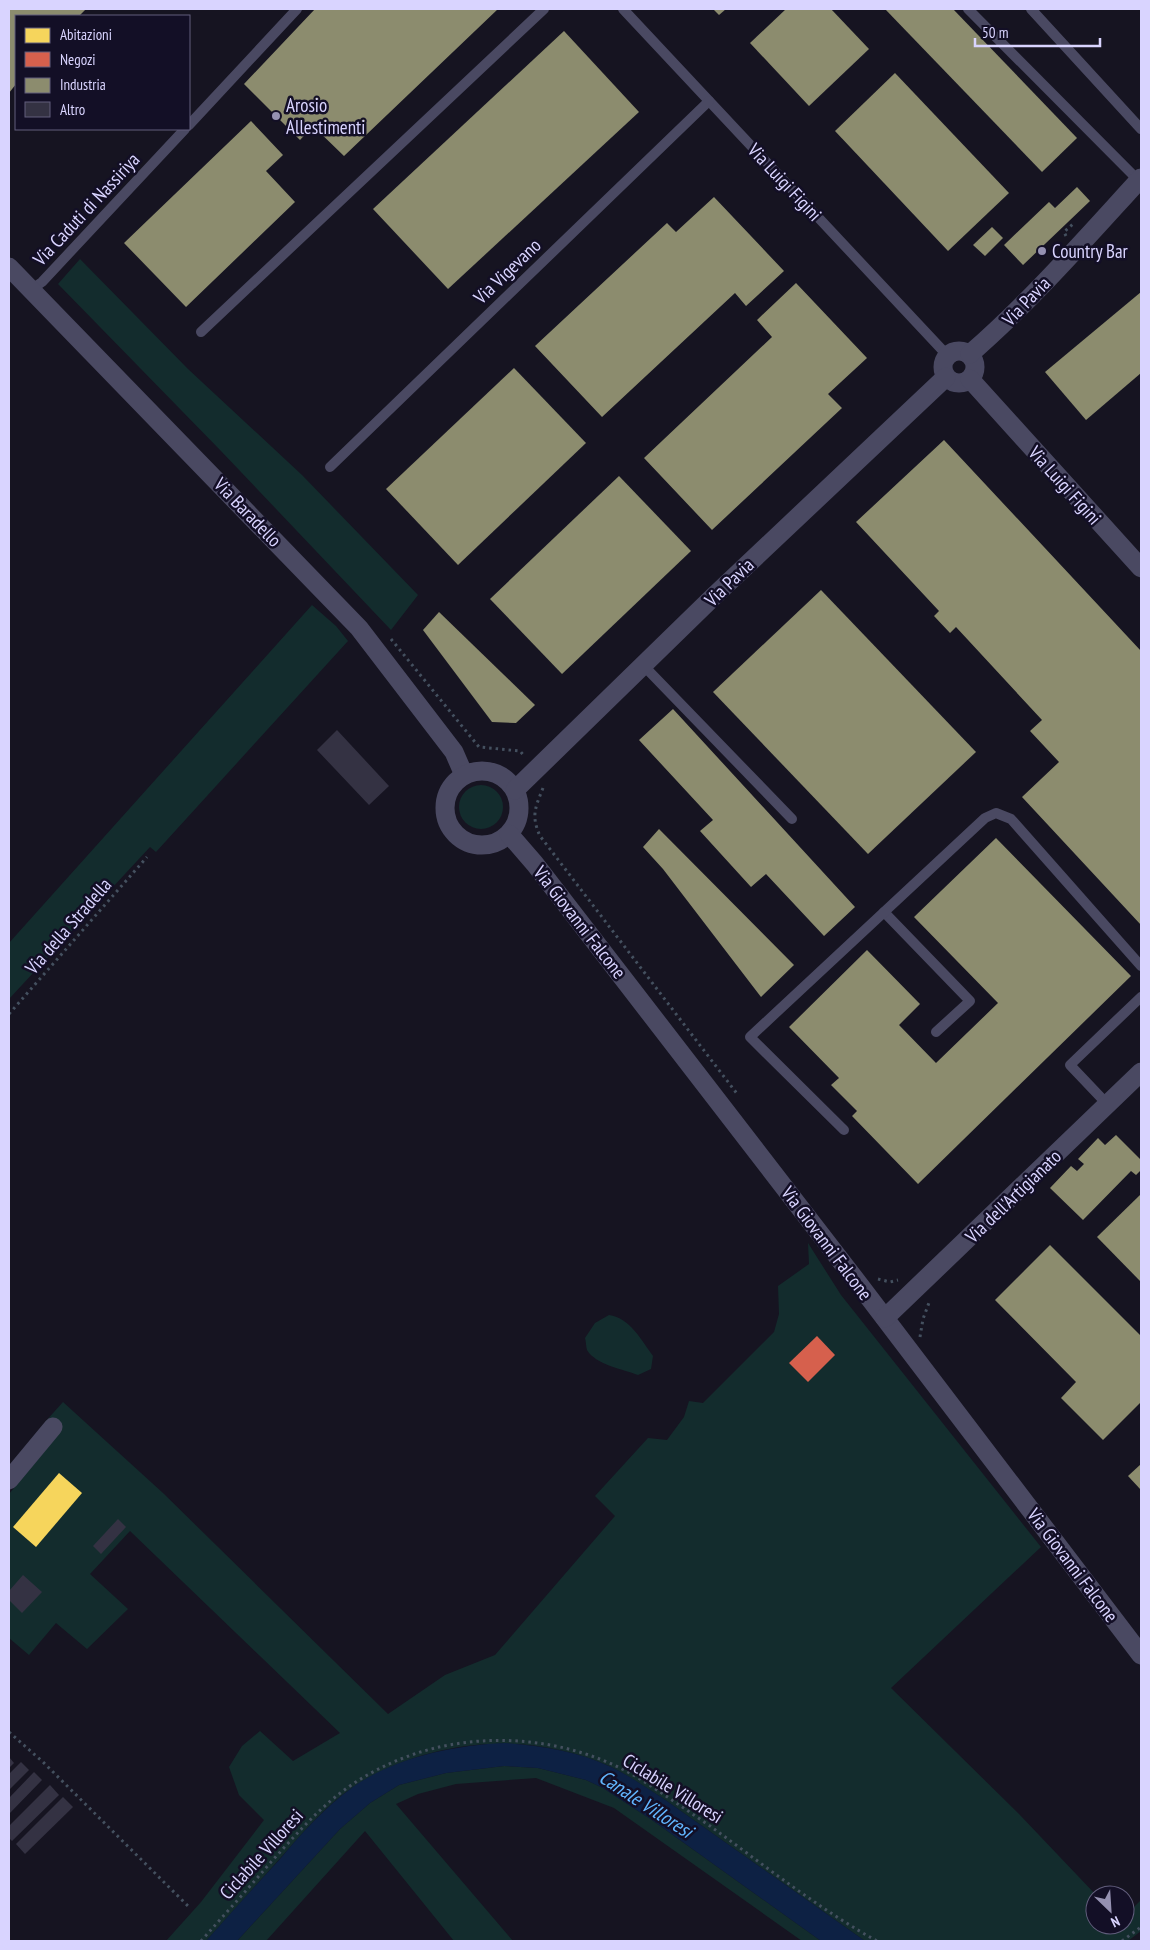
<svg xmlns="http://www.w3.org/2000/svg" width="1150" height="1950" viewBox="0 0 1150 1950" font-family="'PT Sans Narrow',sans-serif">
<style>
.green{fill:#132c2d}
.water{fill:#0d2144}
.homes{fill:#f6d55c}
.shops{fill:#d6604d}
.industry{fill:#8c8c6e}
.building{fill:#343243}
.lines{fill:none;stroke-linecap:round;stroke-linejoin:round}
.path{stroke:#44505f;stroke-width:3;stroke-dasharray:2.5 4;stroke-linecap:butt}
.service{stroke:#4a4962;stroke-width:10}
.minor{stroke:#4a4962;stroke-width:19}
.poi-dot{fill:#9591b1;stroke:#130f26;stroke-width:2}
.labels{text-anchor:middle;stroke-width:5;stroke-linejoin:round;paint-order:stroke}
.poi-label{font-size:19px;fill:#d9d4ff;stroke:#130f26;text-anchor:start}
.street-label{font-size:19px;fill:#d9d4ff;stroke:#130f26}
.water-label{font-size:20px;font-style:italic;fill:#62b6ff;stroke:#130f26}
</style>
<rect width="100%" height="100%" fill="#161421"/>
<!-- green -->
<g class="green">
<path d="M80 259 188 369 302 475 418 595 391 630 221 451 58 284Z"/>
<path d="M312 605 336 626 348 641 156 852 150 847 9 999V943Z"/>
<circle cx="481" cy="807" r="22"/>
<path d="M808 1243 841 1295 1041 1547 891 1688 1019 1814 1096 1895 1095 1925H1125V1916L1141 1900V1931L1128 1941H865L664 1799C646 1788 628 1775 609 1766 527 1730 431 1738 355 1786 328 1803 305 1830 284 1854 258 1883 232 1912 206 1941H166L201 1902 264 1820 239 1795 229 1767 242 1746 260 1731 293 1761 340 1733 130 1531 90 1574 128 1609 87 1649 56 1623 29 1655 9 1638V1494L58 1435 45 1422 63 1402 163 1493 388 1714 445 1675 495 1655 615 1516 595 1496 648 1438 667 1440 684 1417 689 1401 703 1403 774 1332 779 1314 778 1286 809 1264Z"/>
<path d="M609 1315C630 1318 642 1341 653 1356L651 1369 638 1375C623 1369 596 1365 587 1350 586 1347 586 1341 585 1338L595 1323Z"/>
<path d="M504 1766 538 1768 586 1780 603 1788 652 1820 821 1941H802L614 1808 536 1778 456 1784 418 1794 396 1804 513 1941H454L365 1831 266 1941H237L340 1829 370 1803 399 1785 446 1773Z"/>
</g>
<!-- water -->
<path class="water" d="M505 1743C542 1746 578 1751 611 1767 630 1776 647 1788 664 1799L865 1941H821L652 1820 603 1788 586 1780 538 1768 504 1766 446 1773 399 1785 370 1803 340 1829 237 1941H206C230 1914 255 1886 280 1859 302 1833 325 1807 353 1787 396 1757 455 1745 505 1743Z"/>
<!-- homes -->
<path class="homes" d="M59 1473 82 1493 36 1547 13 1527Z"/>
<!-- shops -->
<path class="shops" d="M817 1336 835 1355 808 1382 789 1363Z"/>
<!-- industry -->
<g class="industry">
<path d="M9 9H86L79 16H16V84L9 93Z"/>
<path d="M315 9H498L344 156 313 126 300 140 244 84Z"/>
<path d="M713 9H726L719 15Z"/>
<path d="M786 9H831L869 49 809 106 750 43Z"/>
<path d="M885 9H953L1077 138 1042 172Z"/>
<path d="M564 31 639 112 448 289 373 209Z"/>
<path d="M895 73 1009 193 948 251 835 131Z"/>
<path d="M251 121 283 155 266 171 295 202 186 307 124 243Z"/>
<path d="M1077 187 1090 201 1023 265 1004 245 1049 202 1055 208Z"/>
<path d="M714 197 784 271 746 306 735 293 602 417 535 346 667 223 676 232Z"/>
<path d="M992 227 1003 238 985 256 973 245Z"/>
<path d="M796 283 867 358 828 394 842 408 712 530 644 458 772 337 757 320Z"/>
<path d="M1141 292V373L1086 420 1045 372Z"/>
<path d="M514 368 586 443 458 565 386 489Z"/>
<path d="M944 440 1141 651V925L1022 797 1059 762 1030 731 1042 720 956 627 950 633 934 616 939 611 856 522Z"/>
<path d="M619 476 691 551 562 674 490 599Z"/>
<path d="M821 590 976 752 868 854 713 692Z"/>
<path d="M439 612 535 705 516 723 492 722 423 630Z"/>
<path d="M673 709 855 907 824 936 766 874 751 887 700 831 713 820 639 740Z"/>
<path d="M659 829 794 965 761 997 663 869 643 847Z"/>
<path d="M996 838 1131 976 918 1184 852 1116 857 1111 831 1085 839 1078 789 1027 867 950 920 1004 899 1025 936 1063 998 1003 914 917Z"/>
<path d="M1116 1135 1141 1160V1170L1136 1175 1131 1171 1083 1220 1050 1188 1071 1166 1077 1171 1084 1164 1078 1159 1098 1138 1105 1145Z"/>
<path d="M1141 1194V1282L1097 1237Z"/>
<path d="M1050 1245 1141 1336V1402L1103 1440 1061 1398 1076 1382 995 1300Z"/>
<path d="M1141 1464V1490L1128 1476Z"/>
</g>
<!-- building -->
<g class="building">
<path d="M337 730 389 786 369 805 317 750Z"/>
<path d="M118 1519 126 1527 101 1554 93 1546Z"/>
<path d="M23 1575 42 1592 22 1613 9 1600V1591Z"/>
<path d="M9 1757 14 1763 9 1768Z"/>
<path d="M21 1762 29 1770 9 1790V1774Z"/>
<path d="M34 1772 42 1780 9 1814V1798Z"/>
<path d="M50 1785 59 1795 12 1841 9 1838V1826Z"/>
<path d="M63 1797 73 1807 25 1854 16 1844Z"/>
</g>
<g class="lines">
<!-- path -->
<g class="path">
<path d="M1066 236 1064 232 1073 224"/>
<path d="M391 639 479 747 520 751 525 757"/>
<path d="M543 788C535 808 531 816 540 836L738 1095"/>
<path d="M9 1014 147 857"/>
<path d="M878 1279 890 1282 898 1280"/>
<path d="M920 1337 923 1319 930 1300"/>
<path d="M9 1732 43 1762 188 1906"/>
<path d="M201 1941C224 1915 248 1889 271 1862 294 1837 316 1811 343 1791 375 1767 416 1750 455 1744 516 1734 582 1745 635 1776 661 1792 685 1809 710 1826 764 1865 819 1909 877 1941"/>
<path d="M1122 1941 1141 1927"/>
</g>
<!-- service -->
<g class="service">
<path d="M623 9 947 355"/>
<path d="M968 9 1139 181"/>
<path d="M1031 9 1141 129"/>
<path d="M189 125 297 9"/>
<path d="M32 289 42 282 185 129"/>
<path d="M201 332 544 9"/>
<path d="M330 467 709 101"/>
<path d="M643 665 792 819"/>
<path d="M884 912 970 1001 936 1032"/>
<path d="M1108 1105 1070 1065 1141 997"/>
<path d="M844 1130 750 1037 985 818 996 813 1011 819 1141 966"/>
</g>
<!-- minor -->
<g class="minor">
<path d="M9 267 359 628 454 752 464 775"/>
<circle cx="959" cy="367" r="16"/>
<path d="M970 354C1032 300 1086 238 1141 178"/>
<path d="M970 379 1141 568"/>
<circle cx="482" cy="808" r="37"/>
<path d="M515 790 713 597 946 377"/>
<path d="M509 834 535 864 858 1283 1141 1655"/>
<path d="M885 1318 1141 1072"/>
<path d="M9 1480 53 1427"/>
</g>
</g>
<!-- markers -->
<g class="poi-dot">
<circle cx="276" cy="116" r="5"/>
<circle cx="1042" cy="251" r="5"/>
</g>
<g class="labels">
<!-- poi labels -->
<g class="poi-label">
<text x="286" y="112">Arosio<tspan x="286" dy="22">Allestimenti</tspan></text>
<text x="1052" y="258">Country Bar</text>
</g>
<!-- street labels -->
<g class="street-label">
<text transform="translate(785 182) rotate(47)" y="7">Via Luigi Figini</text>
<text transform="translate(86 209) rotate(-47)" y="7">Via Caduti di Nassiriya</text>
<text transform="translate(507 271) rotate(-44)" y="7">Via Vigevano</text>
<text transform="translate(1026 301) rotate(-46)" y="7">Via Pavia</text>
<text transform="translate(1065 485) rotate(48)" y="7">Via Luigi Figini</text>
<text transform="translate(248 512) rotate(46)" y="7">Via Baradello</text>
<text transform="translate(729 582) rotate(-44)" y="7">Via Pavia</text>
<text transform="translate(580 922) rotate(52)" y="7">Via Giovanni Falcone</text>
<text transform="translate(68 926) rotate(-49)" y="7">Via della Stradella</text>
<text transform="translate(1013 1196) rotate(-44)" y="7">Via dell'Artigianato</text>
<text transform="translate(827 1243) rotate(53)" y="7">Via Giovanni Falcone</text>
<text transform="translate(1073 1565) rotate(53)" y="7">Via Giovanni Falcone</text>
<text transform="translate(673 1788) rotate(32)" y="7">Ciclabile Villoresi</text>
<text transform="translate(261 1854) rotate(-48)" y="7">Ciclabile Villoresi</text>
</g>
<!-- water labels -->
<g class="water-label">
<text transform="translate(646 1804) rotate(33)" y="7">Canale Villoresi</text>
</g>
</g>
<!-- border -->
<rect width="1150" height="1950" fill="none" stroke="#d9d4ff" stroke-width="20"/>
<!-- legend -->
<rect x="15" y="15" width="175" height="115" fill="#130f26" stroke="#625e7d"/>
<rect x="25" y="28" width="25" height="15" fill="#f6d55c" stroke="#625e7d"/>
<text x="60" y="40" font-size="15" fill="#d9d4ff">Abitazioni</text>
<rect x="25" y="52" width="25" height="15" fill="#d6604d" stroke="#625e7d"/>
<text x="60" y="65" font-size="15" fill="#d9d4ff">Negozi</text>
<rect x="25" y="78" width="25" height="15" fill="#8c8c6e" stroke="#625e7d"/>
<text x="60" y="90" font-size="15" fill="#d9d4ff">Industria</text>
<rect x="25" y="102" width="25" height="15" fill="#343243" stroke="#625e7d"/>
<text x="60" y="115" font-size="15" fill="#d9d4ff">Altro</text>
<!-- north arrow -->
<g transform="translate(1110 1910) rotate(155)"><circle r="24" fill="#130f26" stroke="#625e7d"/>
<path d="M0-4L9 19L0 12L-9 19Z" fill="#9591b1"/>
<text y="-8" font-size="14" font-weight="bold" text-anchor="middle" fill="#d9d4ff">N</text>
</g>
<!-- scale -->
<path d="M975 38v8h125v-8" fill="none" stroke="#d9d4ff" stroke-width="2.5"/>
<text x="982" y="38" font-size="15" fill="#d9d4ff" stroke="#130f26" stroke-width="4" paint-order="stroke">50 m</text>
</svg>
